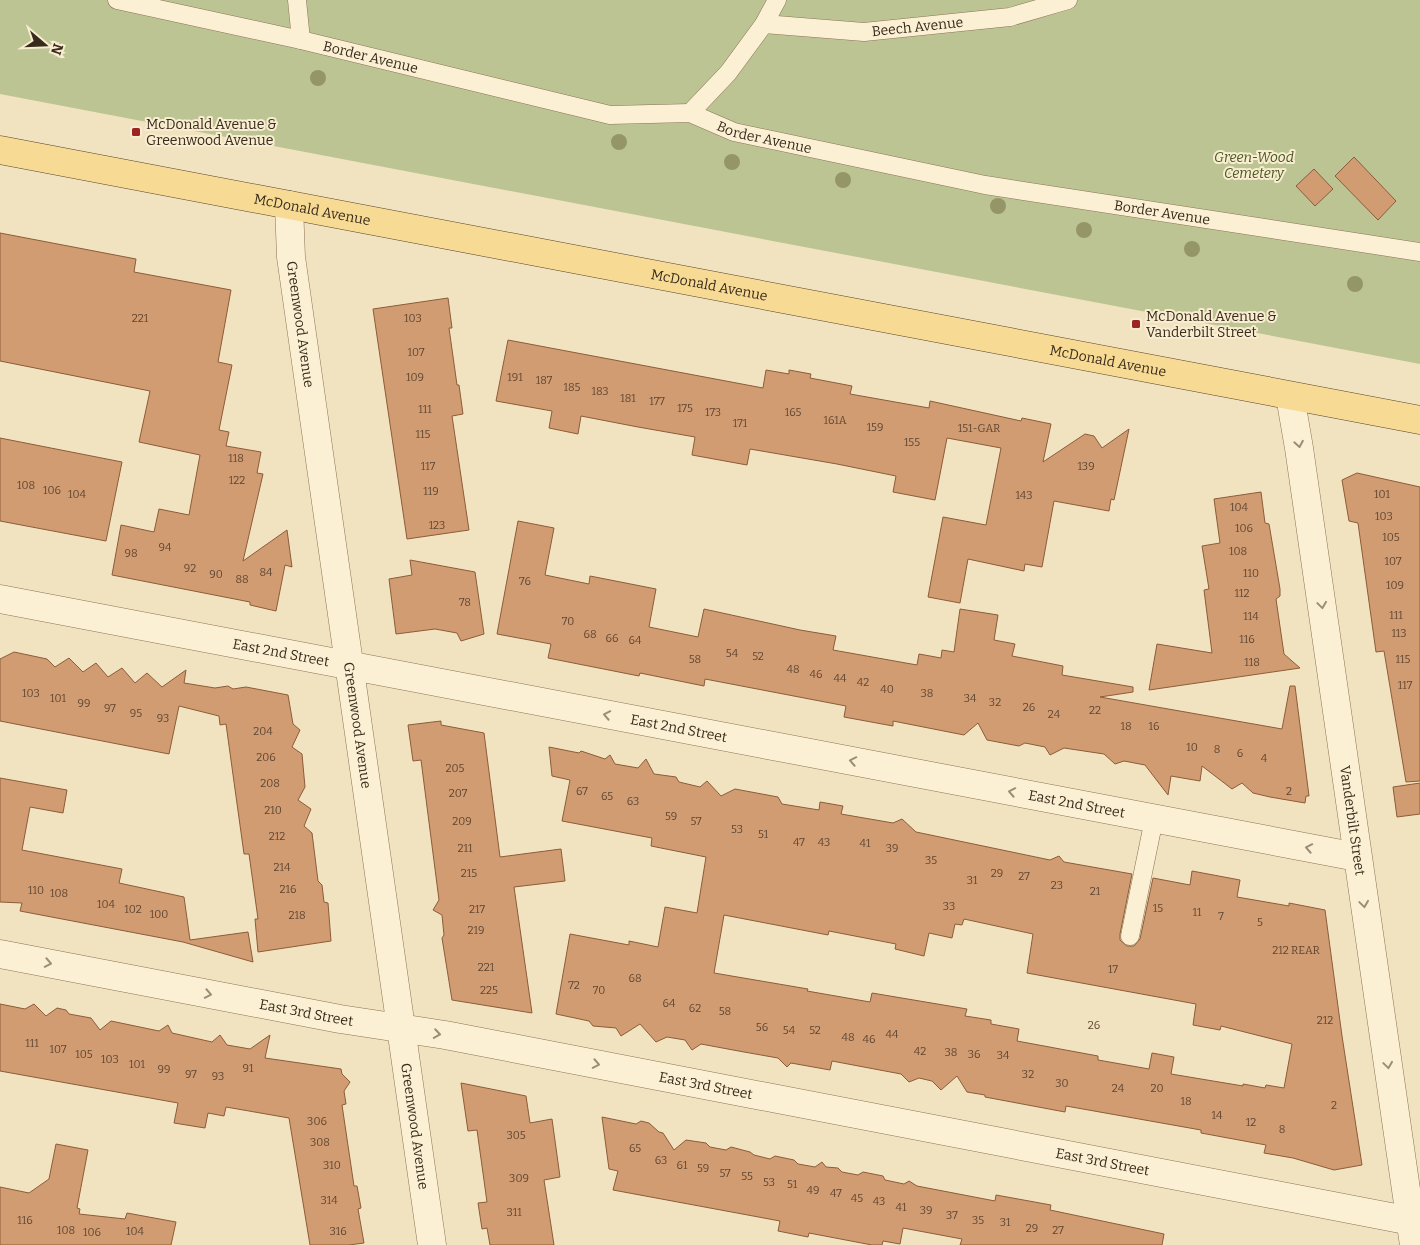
<svg xmlns="http://www.w3.org/2000/svg" width="1420" height="1245" viewBox="0 0 1420 1245" font-family="Bitter,serif">
<style>
.cemetery{fill:#bdc493}
.building{fill:#d29c73;stroke:#8c5c3a;fill-rule:evenodd}
.lines{fill:none;stroke-linecap:round;stroke-linejoin:round}
.service-casing{stroke:#8b7356;stroke-width:19}
.minor-casing{stroke:#8b7356;stroke-width:29}
.primary-casing{stroke:#58412b;stroke-width:29}
.service{stroke:#fbf0d3;stroke-width:18}
.minor{stroke:#fbf0d3;stroke-width:28}
.primary{stroke:#f7da94;stroke-width:28}
.tree{fill:#959668}
.oneway{stroke:#9a8e78}
.poi-dot{fill:#9e2422;stroke:#f8edd0;stroke-width:2}
.labels{text-anchor:middle;stroke-width:4;stroke-linejoin:round;paint-order:stroke}
.number-label{font-size:11px;fill:#5f4732}
.street-label{font-size:14px;fill:#392b1c;stroke:#f8edd0}
.poi-label{font-size:14px;fill:#392b1c;stroke:#f8edd0;text-anchor:start}
.park-label{font-size:14px;font-style:italic;fill:#495721;stroke:#f8edd0}
</style>
<rect width="100%" height="100%" fill="#f1e3bf"/>
<!-- cemetery -->
<path class="cemetery" d="M0 0H1420V364L0 94Z"/>
<!-- building -->
<g class="building">
<path d="M1354 157 1396 201 1378 220 1335 176Z"/>
<path d="M1314 169 1333 189 1315 206 1296 186Z"/>
<path d="M0 233 136 259 134 272 231 290 218 362 232 365 219 430 229 432 226 446 261 452 257 473 263 474 243 561 287 530 292 567 285 565 276 611 250 605V602L112 575 121 525 154 532 159 509 189 515 200 455 139 442 150 391 0 361Z"/>
<path d="M448 298 452 328H449L457 385H459L463 414 452 416 469 530 407 539 373 309Z"/>
<path d="M508 340 763 388 766 370 789 374V370L811 374 810 378 852 386 850 394 929 408 930 401 1021 421 1022 418 1051 424 1043 462 1085 434 1094 436 1102 448 1129 429 1114 500 1111 499 1109 511 1054 501 1042 567 1025 564 1024 571 968 559 960 603 928 597 943 517 986 525 1001 448 947 438 935 500 893 492 896 476 837 464 750 449 747 465 692 455 695 437 638 427 581 416 578 434 549 428 552 411 496 401Z"/>
<path d="M0 438 122 462 106 541 0 521Z"/>
<path d="M1357 473 1420 487V781L1406 782 1384 651 1376 652 1358 523 1349 521 1342 480Z"/>
<path d="M1261 492 1265 523 1269 524 1280 589V596L1276 599 1284 654 1300 668 1149 690 1157 644 1212 653 1204 590 1209 589 1202 546 1220 543 1214 499Z"/>
<path d="M518 521 554 528 545 575 589 584 590 576 656 589 649 627 698 637 704 609 800 630 836 636 833 650 917 665 919 654 941 658 942 650 954 652 960 609 998 615 994 640 1015 644 1012 656 1063 666 1062 675 1133 687V692L1100 697 1282 729 1290 686H1295L1309 796H1306L1305 803 1270 797 1253 793 1242 783 1232 789 1202 766 1200 781 1171 776 1168 795 1145 765 1124 761 1115 764 1104 754 1064 748 1050 755 1045 747 1025 743 1019 746 987 740 978 723 964 735 893 721V726L844 717 846 706 705 679 704 686 640 673 639 676 548 658 551 644 497 634Z"/>
<path d="M410 560 475 572 484 634 461 641 457 633 435 629 396 634 389 579 412 575Z"/>
<path d="M14 652 47 659 55 667 69 658 83 672 96 663 108 677 122 668 135 683 147 673 162 687 186 670 184 683 215 688 228 686 233 689 246 687 288 695 293 724 300 730 292 747 302 754 305 787 298 800 311 809 304 826 312 833 318 881 322 885 324 902 328 903 331 941 258 952 255 919H258L249 854H244L226 724 220 725 219 716 179 706 169 754 0 721V659Z"/>
<path d="M441 721V725L484 733 500 857 561 849 565 881 514 887 532 1013 452 1000 442 938 444 935 442 915 433 910 439 900 421 760 413 761 408 725Z"/>
<path d="M549 747 579 753 581 751 605 759 610 755 615 764 638 768 646 759 654 774 676 777 679 782 700 787 707 781 721 796 735 789 778 797 782 804 819 810 820 802 843 806 841 814 893 823 902 819 916 832 1050 860 1059 856 1064 862 1132 874 1120 934V940L1127 946H1134L1140 939 1153 878 1190 885 1192 871 1240 880 1237 897 1289 906V903L1325 910 1342 1036 1362 1165 1334 1170 1293 1158 1264 1153 1266 1145 1201 1133V1130L1066 1106 1065 1112 985 1097V1095L967 1092 957 1076 941 1090 932 1081 919 1078 909 1082 901 1074 832 1061 830 1070 791 1063 787 1067 778 1058 744 1052 701 1044 692 1050 685 1040 667 1037 656 1042 640 1024 621 1036 616 1028 593 1026 589 1021 556 1014 570 934 629 945V941L658 947 665 907 697 913 706 857 651 846 652 838 562 821 570 780 552 776ZM724 915 828 935 829 931 896 944 895 949 924 956 929 933 952 938 955 924 962 925 964 919 1033 934 1027 973 1196 1004 1193 1025 1220 1030 1221 1026 1292 1044 1284 1088 1266 1085 1265 1088 1243 1084V1086L1171 1074 1174 1057 1152 1053 1149 1069 1098 1060V1056L1017 1041 1019 1029 991 1024V1020L965 1016 967 1009 872 993 870 1002 807 991 808 989 714 973Z"/>
<path d="M0 778 67 790 63 813 30 807 22 850 122 869 119 883 184 897 190 940 248 932 253 962 183 942 20 911 22 903 0 902Z"/>
<path d="M1420 783V814L1397 817 1393 787Z"/>
<path d="M0 1004 25 1009 34 1004 46 1016 57 1008 66 1010 69 1014 91 1018 100 1030 111 1021 159 1031 168 1025 172 1033 212 1042 220 1035 227 1045 250 1049 270 1035 265 1058 341 1069 342 1074 350 1082 344 1091 346 1104 342 1105 354 1186H357L361 1208 358 1209 364 1243 349 1245H310L289 1118 226 1107 224 1116 208 1113 205 1128 174 1123 178 1103 0 1071Z"/>
<path d="M461 1083 526 1096 530 1123 552 1119 560 1177 544 1180 554 1245H490L487 1228 482 1229 478 1203 487 1202 477 1130 468 1131Z"/>
<path d="M602 1117 636 1124 641 1121 649 1123 659 1132 663 1133 674 1150 686 1140 706 1143 710 1147 726 1150 731 1147 750 1152 754 1155 770 1159 775 1156 794 1160 798 1164 815 1167 822 1162 826 1167 838 1168 842 1172 858 1175 863 1172 883 1176 885 1180 904 1184 909 1181 917 1186 995 1201 996 1195 1051 1205 1050 1210 1164 1234 1162 1245H960L962 1239 903 1228 900 1244 883 1241 882 1245H872L809 1233 808 1237 778 1231 780 1221 613 1190 618 1171 609 1169Z"/>
<path d="M56 1144 88 1150 77 1208 80 1209 79 1214 125 1219 127 1213 176 1222 171 1245H0V1187L29 1193 49 1179Z"/>
</g>
<g class="lines">
<!-- service casing -->
<g class="service-casing">
<g id="service">
<path id="s1" d="M117 0 301 40 610 115 690 113 734 132 985 185 1420 252"/>
<path d="M297 0 301 40"/>
<path id="s2" d="M764 24 864 32 1010 17 1068 0"/>
<path d="M690 113 728 73 764 24 777 0"/>
<path d="M1130 936 1154 819"/>
</g>
</g>
<!-- minor casing -->
<g class="minor-casing">
<g id="minor">
<path id="s3" d="M289 205 291 257 432 1245"/>
<path id="s4" d="M1290 396 1299 448 1414 1245"/>
<path id="s5" d="M0 599 1357 857"/>
<path id="s6" d="M0 954 340 1019 445 1035 1411 1221"/>
</g>
</g>
<!-- primary casing -->
<g class="primary-casing">
<g id="primary">
<path id="s7" d="M0 150 1420 420"/>
</g>
</g>
<!-- service -->
<use href="#service" class="service"/>
<!-- minor -->
<use href="#minor" class="minor"/>
<!-- primary -->
<use href="#primary" class="primary"/>
</g>
<!-- trees -->
<g class="tree">
<circle cx="318" cy="78" r="8"/>
<circle cx="619" cy="142" r="8"/>
<circle cx="732" cy="162" r="8"/>
<circle cx="843" cy="180" r="8"/>
<circle cx="998" cy="206" r="8"/>
<circle cx="1084" cy="230" r="8"/>
<circle cx="1192" cy="249" r="8"/>
<circle cx="1355" cy="284" r="8"/>
</g>
<!-- one-way arrows -->
<defs><path id="oneway-chevron" d="M-2-3.5L2.5 0L-2 3.5" fill="none" stroke-width="1.6" stroke-linecap="round" stroke-linejoin="round" transform="scale(1.25)"/></defs>
<g class="oneway">
<use href="#oneway-chevron" transform="translate(1299 444) rotate(80)"/>
<use href="#oneway-chevron" transform="translate(1322 605) rotate(82)"/>
<use href="#oneway-chevron" transform="translate(607 715) rotate(-169)"/>
<use href="#oneway-chevron" transform="translate(853 761) rotate(-169)"/>
<use href="#oneway-chevron" transform="translate(1012 792) rotate(-169)"/>
<use href="#oneway-chevron" transform="translate(1309 848) rotate(-169)"/>
<use href="#oneway-chevron" transform="translate(1364 904) rotate(82)"/>
<use href="#oneway-chevron" transform="translate(48 963) rotate(11)"/>
<use href="#oneway-chevron" transform="translate(208 994) rotate(11)"/>
<use href="#oneway-chevron" transform="translate(437 1034) rotate(9)"/>
<use href="#oneway-chevron" transform="translate(596 1064) rotate(11)"/>
<use href="#oneway-chevron" transform="translate(1388 1065) rotate(82)"/>
</g>
<!-- markers -->
<g class="poi-dot">
<rect x="131" y="127" width="10" height="10" rx="2.5"/>
<rect x="1131" y="319" width="10" height="10" rx="2.5"/>
</g>
<g class="labels">
<!-- number labels -->
<g class="number-label">
<text x="140" y="322">221</text>
<text x="413" y="322">103</text>
<text x="416" y="356">107</text>
<text x="415" y="381">109</text>
<text x="515" y="381">191</text>
<text x="544" y="384">187</text>
<text x="572" y="391">185</text>
<text x="600" y="395">183</text>
<text x="628" y="402">181</text>
<text x="657" y="405">177</text>
<text x="685" y="412">175</text>
<text x="425" y="413">111</text>
<text x="713" y="416">173</text>
<text x="793" y="416">165</text>
<text x="835" y="424">161A</text>
<text x="740" y="427">171</text>
<text x="875" y="431">159</text>
<text x="979" y="432">151-GAR</text>
<text x="423" y="438">115</text>
<text x="912" y="446">155</text>
<text x="236" y="462">118</text>
<text x="428" y="470">117</text>
<text x="1086" y="470">139</text>
<text x="237" y="484">122</text>
<text x="26" y="489">108</text>
<text x="52" y="494">106</text>
<text x="431" y="495">119</text>
<text x="77" y="498">104</text>
<text x="1382" y="498">101</text>
<text x="1024" y="499">143</text>
<text x="1239" y="511">104</text>
<text x="1384" y="520">103</text>
<text x="437" y="529">123</text>
<text x="1244" y="532">106</text>
<text x="1391" y="541">105</text>
<text x="165" y="551">94</text>
<text x="1238" y="555">108</text>
<text x="131" y="557">98</text>
<text x="1393" y="565">107</text>
<text x="190" y="572">92</text>
<text x="266" y="576">84</text>
<text x="1251" y="577">110</text>
<text x="216" y="578">90</text>
<text x="242" y="583">88</text>
<text x="525" y="585">76</text>
<text x="1395" y="589">109</text>
<text x="1242" y="597">112</text>
<text x="465" y="606">78</text>
<text x="1396" y="619">111</text>
<text x="1251" y="620">114</text>
<text x="568" y="625">70</text>
<text x="1399" y="637">113</text>
<text x="590" y="638">68</text>
<text x="612" y="642">66</text>
<text x="1247" y="643">116</text>
<text x="635" y="644">64</text>
<text x="732" y="657">54</text>
<text x="758" y="660">52</text>
<text x="695" y="663">58</text>
<text x="1403" y="663">115</text>
<text x="1252" y="666">118</text>
<text x="793" y="673">48</text>
<text x="816" y="678">46</text>
<text x="840" y="682">44</text>
<text x="863" y="686">42</text>
<text x="1405" y="689">117</text>
<text x="887" y="693">40</text>
<text x="31" y="697">103</text>
<text x="927" y="697">38</text>
<text x="58" y="702">101</text>
<text x="970" y="702">34</text>
<text x="995" y="706">32</text>
<text x="84" y="707">99</text>
<text x="1029" y="711">26</text>
<text x="110" y="712">97</text>
<text x="1095" y="714">22</text>
<text x="136" y="717">95</text>
<text x="1054" y="718">24</text>
<text x="163" y="722">93</text>
<text x="1126" y="730">18</text>
<text x="1154" y="730">16</text>
<text x="263" y="735">204</text>
<text x="1192" y="751">10</text>
<text x="1217" y="753">8</text>
<text x="1240" y="757">6</text>
<text x="266" y="761">206</text>
<text x="1264" y="762">4</text>
<text x="455" y="772">205</text>
<text x="270" y="787">208</text>
<text x="582" y="795">67</text>
<text x="1289" y="795">2</text>
<text x="458" y="797">207</text>
<text x="607" y="800">65</text>
<text x="633" y="805">63</text>
<text x="273" y="814">210</text>
<text x="671" y="820">59</text>
<text x="462" y="825">209</text>
<text x="696" y="825">57</text>
<text x="737" y="833">53</text>
<text x="763" y="838">51</text>
<text x="277" y="840">212</text>
<text x="799" y="846">47</text>
<text x="824" y="846">43</text>
<text x="865" y="847">41</text>
<text x="465" y="852">211</text>
<text x="892" y="852">39</text>
<text x="931" y="864">35</text>
<text x="282" y="871">214</text>
<text x="469" y="877">215</text>
<text x="997" y="877">29</text>
<text x="1024" y="880">27</text>
<text x="972" y="884">31</text>
<text x="1057" y="889">23</text>
<text x="288" y="893">216</text>
<text x="36" y="894">110</text>
<text x="1095" y="895">21</text>
<text x="59" y="897">108</text>
<text x="106" y="908">104</text>
<text x="949" y="910">33</text>
<text x="1158" y="912">15</text>
<text x="133" y="913">102</text>
<text x="477" y="913">217</text>
<text x="1197" y="916">11</text>
<text x="159" y="918">100</text>
<text x="297" y="919">218</text>
<text x="1221" y="920">7</text>
<text x="1260" y="926">5</text>
<text x="476" y="934">219</text>
<text x="1296" y="954">212 REAR</text>
<text x="486" y="971">221</text>
<text x="1113" y="973">17</text>
<text x="635" y="982">68</text>
<text x="574" y="989">72</text>
<text x="489" y="994">225</text>
<text x="599" y="994">70</text>
<text x="669" y="1007">64</text>
<text x="695" y="1012">62</text>
<text x="725" y="1015">58</text>
<text x="1325" y="1024">212</text>
<text x="1094" y="1029">26</text>
<text x="762" y="1031">56</text>
<text x="789" y="1034">54</text>
<text x="815" y="1034">52</text>
<text x="892" y="1038">44</text>
<text x="848" y="1041">48</text>
<text x="869" y="1043">46</text>
<text x="32" y="1047">111</text>
<text x="58" y="1053">107</text>
<text x="920" y="1055">42</text>
<text x="951" y="1056">38</text>
<text x="84" y="1058">105</text>
<text x="974" y="1058">36</text>
<text x="1003" y="1059">34</text>
<text x="110" y="1063">103</text>
<text x="137" y="1068">101</text>
<text x="248" y="1072">91</text>
<text x="164" y="1073">99</text>
<text x="191" y="1078">97</text>
<text x="1028" y="1078">32</text>
<text x="218" y="1080">93</text>
<text x="1062" y="1087">30</text>
<text x="1118" y="1092">24</text>
<text x="1157" y="1092">20</text>
<text x="1186" y="1105">18</text>
<text x="1334" y="1109">2</text>
<text x="1217" y="1119">14</text>
<text x="317" y="1125">306</text>
<text x="1251" y="1126">12</text>
<text x="1282" y="1133">8</text>
<text x="516" y="1139">305</text>
<text x="320" y="1146">308</text>
<text x="635" y="1152">65</text>
<text x="661" y="1164">63</text>
<text x="332" y="1169">310</text>
<text x="682" y="1169">61</text>
<text x="703" y="1172">59</text>
<text x="725" y="1177">57</text>
<text x="747" y="1180">55</text>
<text x="519" y="1182">309</text>
<text x="769" y="1186">53</text>
<text x="792" y="1188">51</text>
<text x="813" y="1194">49</text>
<text x="836" y="1197">47</text>
<text x="857" y="1202">45</text>
<text x="329" y="1204">314</text>
<text x="879" y="1205">43</text>
<text x="901" y="1211">41</text>
<text x="926" y="1214">39</text>
<text x="514" y="1216">311</text>
<text x="952" y="1219">37</text>
<text x="25" y="1224">116</text>
<text x="978" y="1224">35</text>
<text x="1005" y="1226">31</text>
<text x="1032" y="1232">29</text>
<text x="66" y="1234">108</text>
<text x="1058" y="1234">27</text>
<text x="135" y="1235">104</text>
<text x="338" y="1235">316</text>
<text x="92" y="1236">106</text>
</g>
<!-- street labels -->
<g class="street-label">
<text dy="5" stroke="none"><textPath href="#s2" startOffset="154">Beech Avenue</textPath></text>
<text dy="5" stroke="none"><textPath href="#s1" startOffset="260">Border Avenue</textPath></text>
<text dy="5" stroke="none"><textPath href="#s1" startOffset="665">Border Avenue</textPath></text>
<text dy="5" stroke="none"><textPath href="#s7" startOffset="318">McDonald Avenue</textPath></text>
<text dy="5" stroke="none"><textPath href="#s1" startOffset="1070">Border Avenue</textPath></text>
<text dy="5" stroke="none"><textPath href="#s7" startOffset="722">McDonald Avenue</textPath></text>
<text dy="5" stroke="none"><textPath href="#s3" startOffset="120">Greenwood Avenue</textPath></text>
<text dy="5" stroke="none"><textPath href="#s7" startOffset="1128">McDonald Avenue</textPath></text>
<text dy="5" stroke="none"><textPath href="#s5" startOffset="286">East 2nd Street</textPath></text>
<text dy="5" stroke="none"><textPath href="#s3" startOffset="525">Greenwood Avenue</textPath></text>
<text dy="5" stroke="none"><textPath href="#s5" startOffset="691">East 2nd Street</textPath></text>
<text dy="5" stroke="none"><textPath href="#s5" startOffset="1096">East 2nd Street</textPath></text>
<text dy="5" stroke="none"><textPath href="#s4" startOffset="429">Vanderbilt Street</textPath></text>
<text dy="5" stroke="none"><textPath href="#s6" startOffset="312">East 3rd Street</textPath></text>
<text dy="5" stroke="none"><textPath href="#s6" startOffset="718">East 3rd Street</textPath></text>
<text dy="5" stroke="none"><textPath href="#s3" startOffset="930">Greenwood Avenue</textPath></text>
<text dy="5" stroke="none"><textPath href="#s6" startOffset="1122">East 3rd Street</textPath></text>
</g>
<!-- poi labels -->
<g class="poi-label">
<text x="146" y="129">McDonald Avenue &amp;<tspan x="146" dy="16">Greenwood Avenue</tspan></text>
<text x="1146" y="321">McDonald Avenue &amp;<tspan x="1146" dy="16">Vanderbilt Street</tspan></text>
</g>
<!-- park labels -->
<g class="park-label">
<text x="1254" y="162">Green-Wood<tspan x="1254" dy="16">Cemetery</tspan></text>
</g>
</g>
<!-- north arrow -->
<g transform="translate(45 45) rotate(109)" stroke="#f8edd0" stroke-width="4" paint-order="stroke">
<path d="M0-4L9 19L0 12L-9 19Z" fill="#392b1c"/>
<text y="-8" font-size="14" font-weight="bold" text-anchor="middle" fill="#392b1c">N</text>
</g>
</svg>
